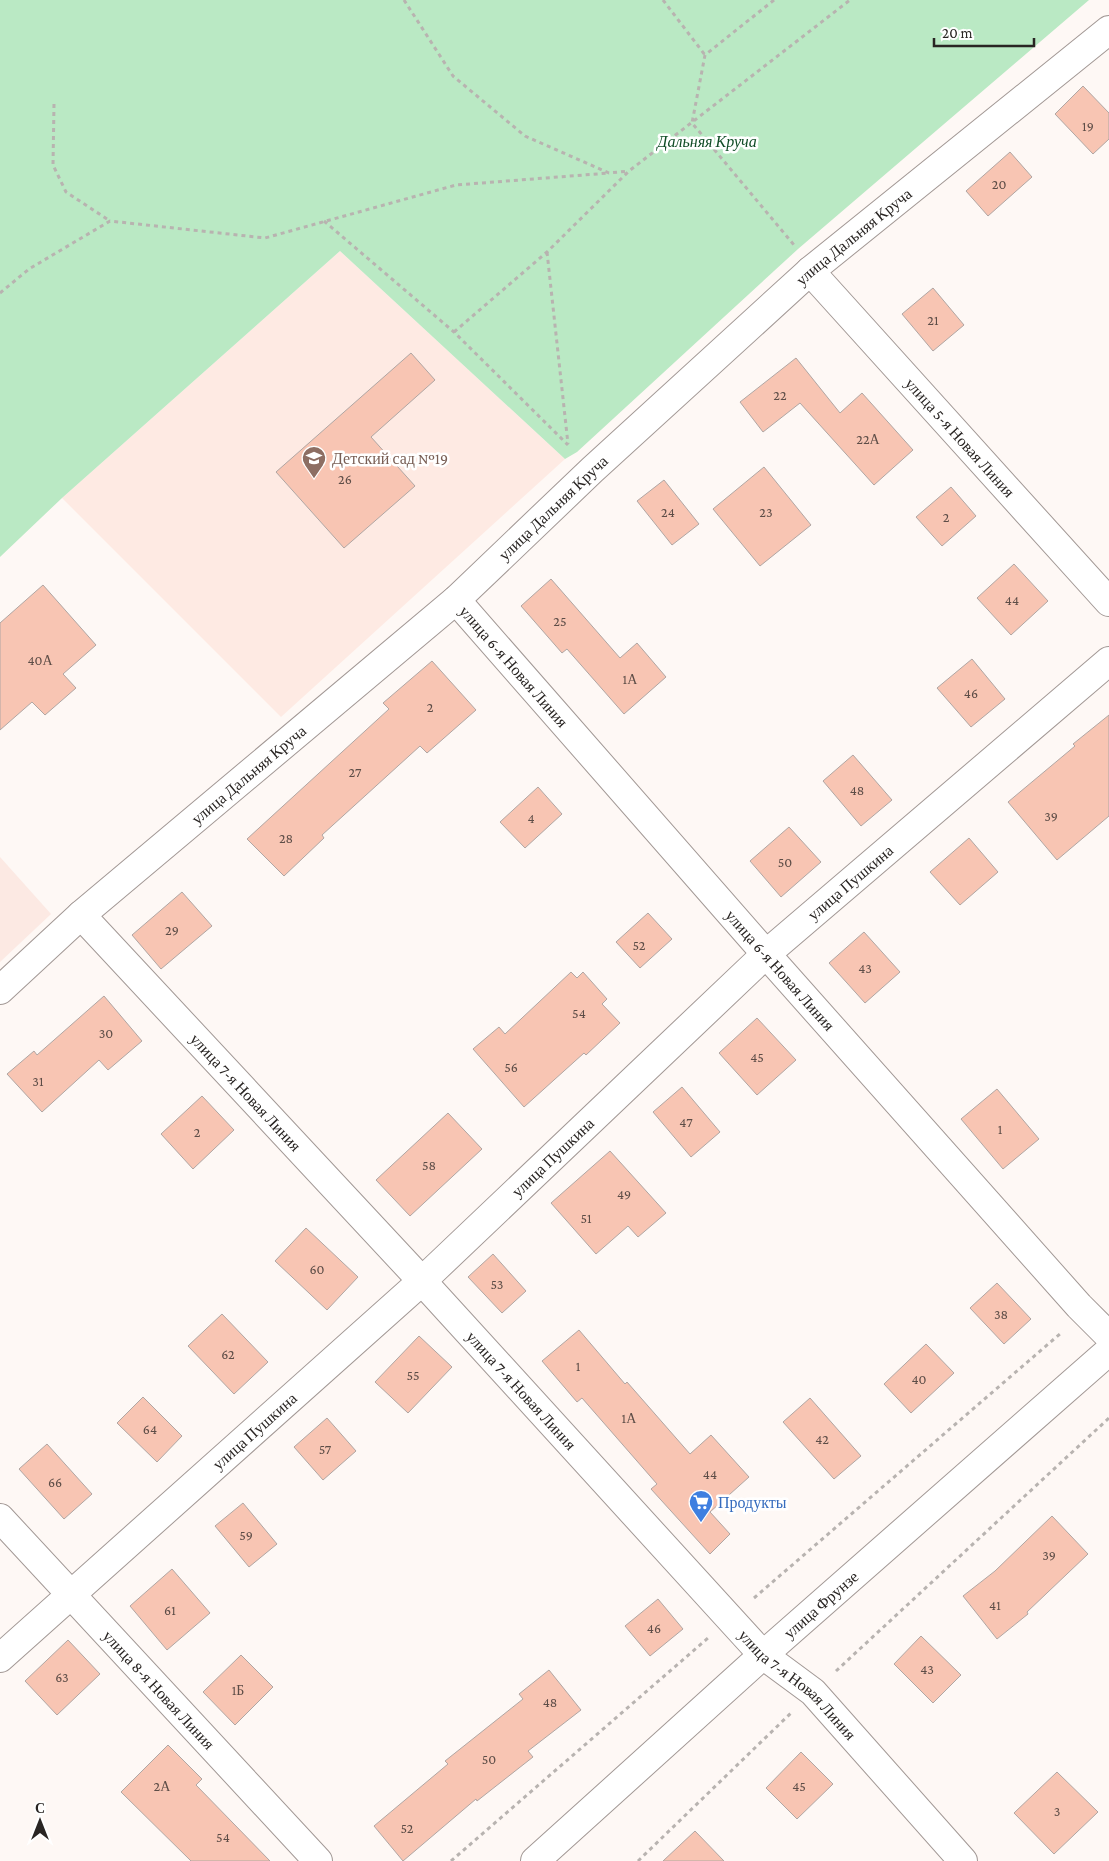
<svg xmlns="http://www.w3.org/2000/svg" width="1109" height="1861" viewBox="0 0 1109 1861" font-family="'Crimson Pro',serif">
<style>
.built{fill:#fce9e3}
.education{fill:#feeae3}
.green{fill:#bae9c4}
.building{fill:#f8c5b3;stroke:#b0a6a3}
.lines{fill:none;stroke-linecap:round;stroke-linejoin:round}
.street-casing{stroke:#a29895;stroke-width:30}
.secondary-casing{stroke:#a29895;stroke-width:30}
.path{stroke:#b8b3b0;stroke-width:3;stroke-dasharray:4 4;stroke-linecap:butt}
.street{stroke:#fff;stroke-width:28}
.secondary{stroke:#fff;stroke-width:28}
.labels{text-anchor:middle;stroke-width:5;stroke-linejoin:round;paint-order:stroke}
.number-label{font-size:14px;fill:#5d4d47}
.park-label{font-size:16px;font-style:italic;fill:#104c26;stroke:#fff}
.street-label{font-size:16px;fill:#292523;stroke:#fff}
.education-label{font-size:16px;fill:#785e54;stroke:#fff;text-anchor:start}
.shop-label{font-size:16px;fill:#366cbe;stroke:#fff;text-anchor:start}
</style>
<rect width="100%" height="100%" fill="#fef8f5"/>
<!-- built -->
<path class="built" d="M0 857 51 914 0 962Z"/>
<!-- education -->
<path class="education" d="M340 251 565 459 281 717 62 498Z"/>
<!-- green -->
<path class="green" d="M0 0H1089L798 249 577 452 565 459 340 251 62 498 0 557Z"/>
<!-- building -->
<g class="building">
<path d="M1083 86 1109 113V139L1093 154 1055 114Z"/>
<path d="M1010 152 1032 177 988 216 966 191Z"/>
<path d="M933 288 964 325 933 351 902 314Z"/>
<path d="M411 353 435 380 371 437 415 486 344 548 276 472Z"/>
<path d="M796 358 840 413 862 393 913 450 874 485 800 403 763 432 740 402Z"/>
<path d="M764 467 811 525 760 566 713 509Z"/>
<path d="M664 480 699 524 672 545 637 501Z"/>
<path d="M951 487 976 516 942 546 916 517Z"/>
<path d="M1014 564 1048 601 1011 635 977 598Z"/>
<path d="M551 579 620 658 637 643 666 677 624 714 567 649 562 653 521 606Z"/>
<path d="M43 585 96 645 63 674 76 688 45 715 32 702 0 730V623Z"/>
<path d="M972 659 1005 699 971 727 937 688Z"/>
<path d="M432 661 476 710 427 753 420 746 322 835 324 838 284 876 247 839 389 709 383 703Z"/>
<path d="M1109 715V816L1057 860 1008 802 1075 746 1073 744Z"/>
<path d="M853 755 892 800 861 826 823 781Z"/>
<path d="M538 787 562 814 525 848 500 822Z"/>
<path d="M789 827 821 862 781 897 750 861Z"/>
<path d="M969 838 998 872 960 905 930 872Z"/>
<path d="M182 892 212 926 161 969 132 935Z"/>
<path d="M648 913 672 939 640 968 616 942Z"/>
<path d="M864 932 900 972 865 1003 829 963Z"/>
<path d="M571 972 577 978 583 972 607 999 602 1004 620 1023 586 1055 584 1053 524 1107 473 1049 499 1027 505 1034Z"/>
<path d="M104 996 142 1041 108 1070 99 1060 42 1112 7 1074 34 1051 37 1055Z"/>
<path d="M757 1018 796 1060 757 1095 719 1053Z"/>
<path d="M682 1087 720 1132 691 1157 653 1112Z"/>
<path d="M997 1089 1039 1139 1003 1169 961 1119Z"/>
<path d="M202 1096 234 1130 193 1169 161 1134Z"/>
<path d="M448 1113 482 1149 410 1216 376 1180Z"/>
<path d="M610 1151 666 1213 638 1237 628 1226 596 1254 551 1203Z"/>
<path d="M306 1228 358 1277 327 1310 275 1261Z"/>
<path d="M493 1254 526 1291 502 1313 468 1277Z"/>
<path d="M997 1283 1031 1319 1004 1344 970 1308Z"/>
<path d="M222 1314 268 1362 234 1394 188 1346Z"/>
<path d="M579 1330 625 1384 627 1382 690 1454 711 1435 749 1477 710 1512 730 1534 710 1554 651 1489 657 1484 582 1398 577 1402 542 1361Z"/>
<path d="M419 1336 452 1367 408 1413 375 1382Z"/>
<path d="M926 1344 954 1373 911 1413 884 1384Z"/>
<path d="M143 1397 182 1436 157 1462 117 1423Z"/>
<path d="M810 1398 861 1456 834 1479 783 1422Z"/>
<path d="M327 1418 356 1451 323 1480 294 1447Z"/>
<path d="M47 1444 92 1494 64 1519 19 1469Z"/>
<path d="M243 1503 277 1544 249 1567 215 1526Z"/>
<path d="M1052 1516 1088 1554 1027 1612 1028 1614 997 1639 963 1596 995 1571Z"/>
<path d="M172 1569 210 1613 167 1650 130 1606Z"/>
<path d="M658 1599 683 1629 650 1656 625 1626Z"/>
<path d="M921 1636 961 1675 933 1703 894 1664Z"/>
<path d="M68 1640 100 1674 57 1715 25 1681Z"/>
<path d="M241 1655 273 1687 235 1725 203 1692Z"/>
<path d="M549 1670 581 1710 528 1751 533 1757 477 1801 476 1799 403 1861 374 1826 448 1764 445 1761 523 1699 519 1694Z"/>
<path d="M168 1745 202 1779 196 1785 270 1861H191L121 1792Z"/>
<path d="M801 1752 833 1784 797 1819 766 1788Z"/>
<path d="M1057 1772 1098 1812 1054 1854 1014 1813Z"/>
<path d="M695 1831 724 1861H663Z"/>
</g>
<g class="lines">
<!-- street casing -->
<g class="street-casing">
<g id="street">
<path id="s1" d="M810 271 1109 602"/>
<path id="s2" d="M456 600 766 954 1079 1306 1109 1336"/>
<path id="s3" d="M81 915 422 1281 763 1655 813 1692 963 1861"/>
<path id="s4" d="M0 990 81 915 456 600 592 470 810 271 1109 30"/>
<path id="s5" d="M0 1518 318 1861"/>
<path id="s6" d="M0 1658 422 1281 766 954 1109 661"/>
</g>
</g>
<!-- secondary casing -->
<g class="secondary-casing">
<g id="secondary">
<path id="s7" d="M535 1861 763 1655 1109 1351"/>
</g>
</g>
<!-- path -->
<g class="path">
<path d="M404 0 453 76 525 136 609 173 629 171"/>
<path d="M663 0 705 55"/>
<path d="M774 0 705 55 692 123 794 245"/>
<path d="M54 104 53 165 66 192 110 221"/>
<path d="M324 221 454 332 568 445"/>
<path d="M547 252 568 444"/>
<path d="M0 293 29 269 110 221 265 238 456 185 609 173"/>
<path d="M454 332 547 252 629 171 850 0"/>
<path d="M754 1598 1061 1333"/>
<path d="M836 1671 1109 1418"/>
<path d="M451 1861 708 1638"/>
<path d="M638 1861 791 1713"/>
</g>
<!-- street -->
<use href="#street" class="street"/>
<!-- secondary -->
<use href="#secondary" class="secondary"/>
</g>
<!-- icons -->
<defs>
<g id="school-pin" transform="scale(1.25)"><path d="M0 17L-7.5 6A9.5 9.5 0 1 1 7.5 6Z" fill="#8d6e63" stroke="#fff"/><path d="M0-5L7-2L0 1L-7-2ZM-4 1L0 2.5L4 1V4Q0 6-4 4Z" fill="#fff"/></g>
<g id="supermarket-pin" transform="scale(1.25)"><path d="M0 17L-7.5 6A9.5 9.5 0 1 1 7.5 6Z" fill="#3f7fe0" stroke="#fff"/><path d="M-6-5.5h2.5l.6 2H6L4.5 2H-2.5L-4.4-4H-6ZM-1.5 3.2a1.3 1.3 0 1 0 .1 0ZM3 3.2a1.3 1.3 0 1 0 .1 0Z" fill="#fff"/></g>
</defs>
<g fill-rule="evenodd">
<use href="#school-pin" x="314" y="458"/>
<use href="#supermarket-pin" x="701" y="1502"/>
</g>
<g class="labels">
<!-- number labels -->
<g class="number-label">
<text x="1088" y="131">19</text>
<text x="999" y="189">20</text>
<text x="933" y="325">21</text>
<text x="780" y="400">22</text>
<text x="868" y="444">22А</text>
<text x="345" y="484">26</text>
<text x="668" y="517">24</text>
<text x="766" y="517">23</text>
<text x="946" y="522">2</text>
<text x="1012" y="605">44</text>
<text x="560" y="626">25</text>
<text x="40" y="665">40А</text>
<text x="630" y="684">1А</text>
<text x="971" y="698">46</text>
<text x="430" y="712">2</text>
<text x="355" y="777">27</text>
<text x="857" y="795">48</text>
<text x="1051" y="821">39</text>
<text x="531" y="823">4</text>
<text x="286" y="843">28</text>
<text x="785" y="867">50</text>
<text x="172" y="935">29</text>
<text x="639" y="950">52</text>
<text x="865" y="973">43</text>
<text x="579" y="1018">54</text>
<text x="106" y="1038">30</text>
<text x="757" y="1062">45</text>
<text x="511" y="1072">56</text>
<text x="38" y="1086">31</text>
<text x="686" y="1127">47</text>
<text x="1000" y="1134">1</text>
<text x="197" y="1137">2</text>
<text x="429" y="1170">58</text>
<text x="624" y="1199">49</text>
<text x="586" y="1223">51</text>
<text x="317" y="1274">60</text>
<text x="497" y="1289">53</text>
<text x="1001" y="1319">38</text>
<text x="228" y="1359">62</text>
<text x="578" y="1371">1</text>
<text x="413" y="1380">55</text>
<text x="919" y="1384">40</text>
<text x="629" y="1423">1А</text>
<text x="150" y="1434">64</text>
<text x="822" y="1444">42</text>
<text x="325" y="1454">57</text>
<text x="710" y="1479">44</text>
<text x="55" y="1487">66</text>
<text x="246" y="1540">59</text>
<text x="1049" y="1560">39</text>
<text x="995" y="1610">41</text>
<text x="170" y="1615">61</text>
<text x="654" y="1633">46</text>
<text x="927" y="1674">43</text>
<text x="62" y="1682">63</text>
<text x="238" y="1695">1Б</text>
<text x="550" y="1707">48</text>
<text x="489" y="1764">50</text>
<text x="162" y="1791">2А</text>
<text x="799" y="1791">45</text>
<text x="1057" y="1816">3</text>
<text x="407" y="1833">52</text>
<text x="223" y="1842">54</text>
</g>
<!-- park labels -->
<g class="park-label">
<text x="707" y="147">Дальняя Круча</text>
</g>
<!-- street labels -->
<g class="street-label">
<text dy="6" stroke="none"><textPath href="#s4" startOffset="1139">улица Дальняя Круча</textPath></text>
<text dy="6" stroke="none"><textPath href="#s1" startOffset="224">улица 5-я Новая Линия</textPath></text>
<text dy="6" stroke="none"><textPath href="#s4" startOffset="734">улица Дальняя Круча</textPath></text>
<text dy="6" stroke="none"><textPath href="#s2" startOffset="88">улица 6-я Новая Линия</textPath></text>
<text dy="6" stroke="none"><textPath href="#s4" startOffset="329">улица Дальняя Круча</textPath></text>
<text dy="6" stroke="none"><textPath href="#s6" startOffset="1151">улица Пушкина</textPath></text>
<text dy="6" stroke="none"><textPath href="#s2" startOffset="492">улица 6-я Новая Линия</textPath></text>
<text dy="6" stroke="none"><textPath href="#s3" startOffset="242">улица 7-я Новая Линия</textPath></text>
<text dy="6" stroke="none"><textPath href="#s6" startOffset="746">улица Пушкина</textPath></text>
<text dy="6" stroke="none"><textPath href="#s3" startOffset="648">улица 7-я Новая Линия</textPath></text>
<text dy="6" stroke="none"><textPath href="#s6" startOffset="341">улица Пушкина</textPath></text>
<text dy="6" stroke="none"><textPath href="#s7" startOffset="384">улица Фрунзе</textPath></text>
<text dy="6" stroke="none"><textPath href="#s3" startOffset="1052">улица 7-я Новая Линия</textPath></text>
<text dy="6" stroke="none"><textPath href="#s5" startOffset="234">улица 8-я Новая Линия</textPath></text>
</g>
<!-- education labels -->
<g class="education-label">
<text x="332" y="464">Детский сад №19</text>
</g>
<!-- shop labels -->
<g class="shop-label">
<text x="718" y="1508">Продукты</text>
</g>
</g>
<!-- north arrow -->
<g transform="translate(40 1821)" stroke="#ffffff" stroke-width="4" paint-order="stroke">
<path d="M0-4L9 19L0 12L-9 19Z" fill="#292523"/>
<text y="-8" font-size="14" font-weight="bold" text-anchor="middle" fill="#292523">С</text>
</g>
<!-- scale -->
<path d="M934 38v8h100v-8" fill="none" stroke="#292523" stroke-width="2.5"/>
<text x="942" y="38" font-size="15" fill="#292523" stroke="#ffffff" stroke-width="4" paint-order="stroke">20 m</text>
</svg>
